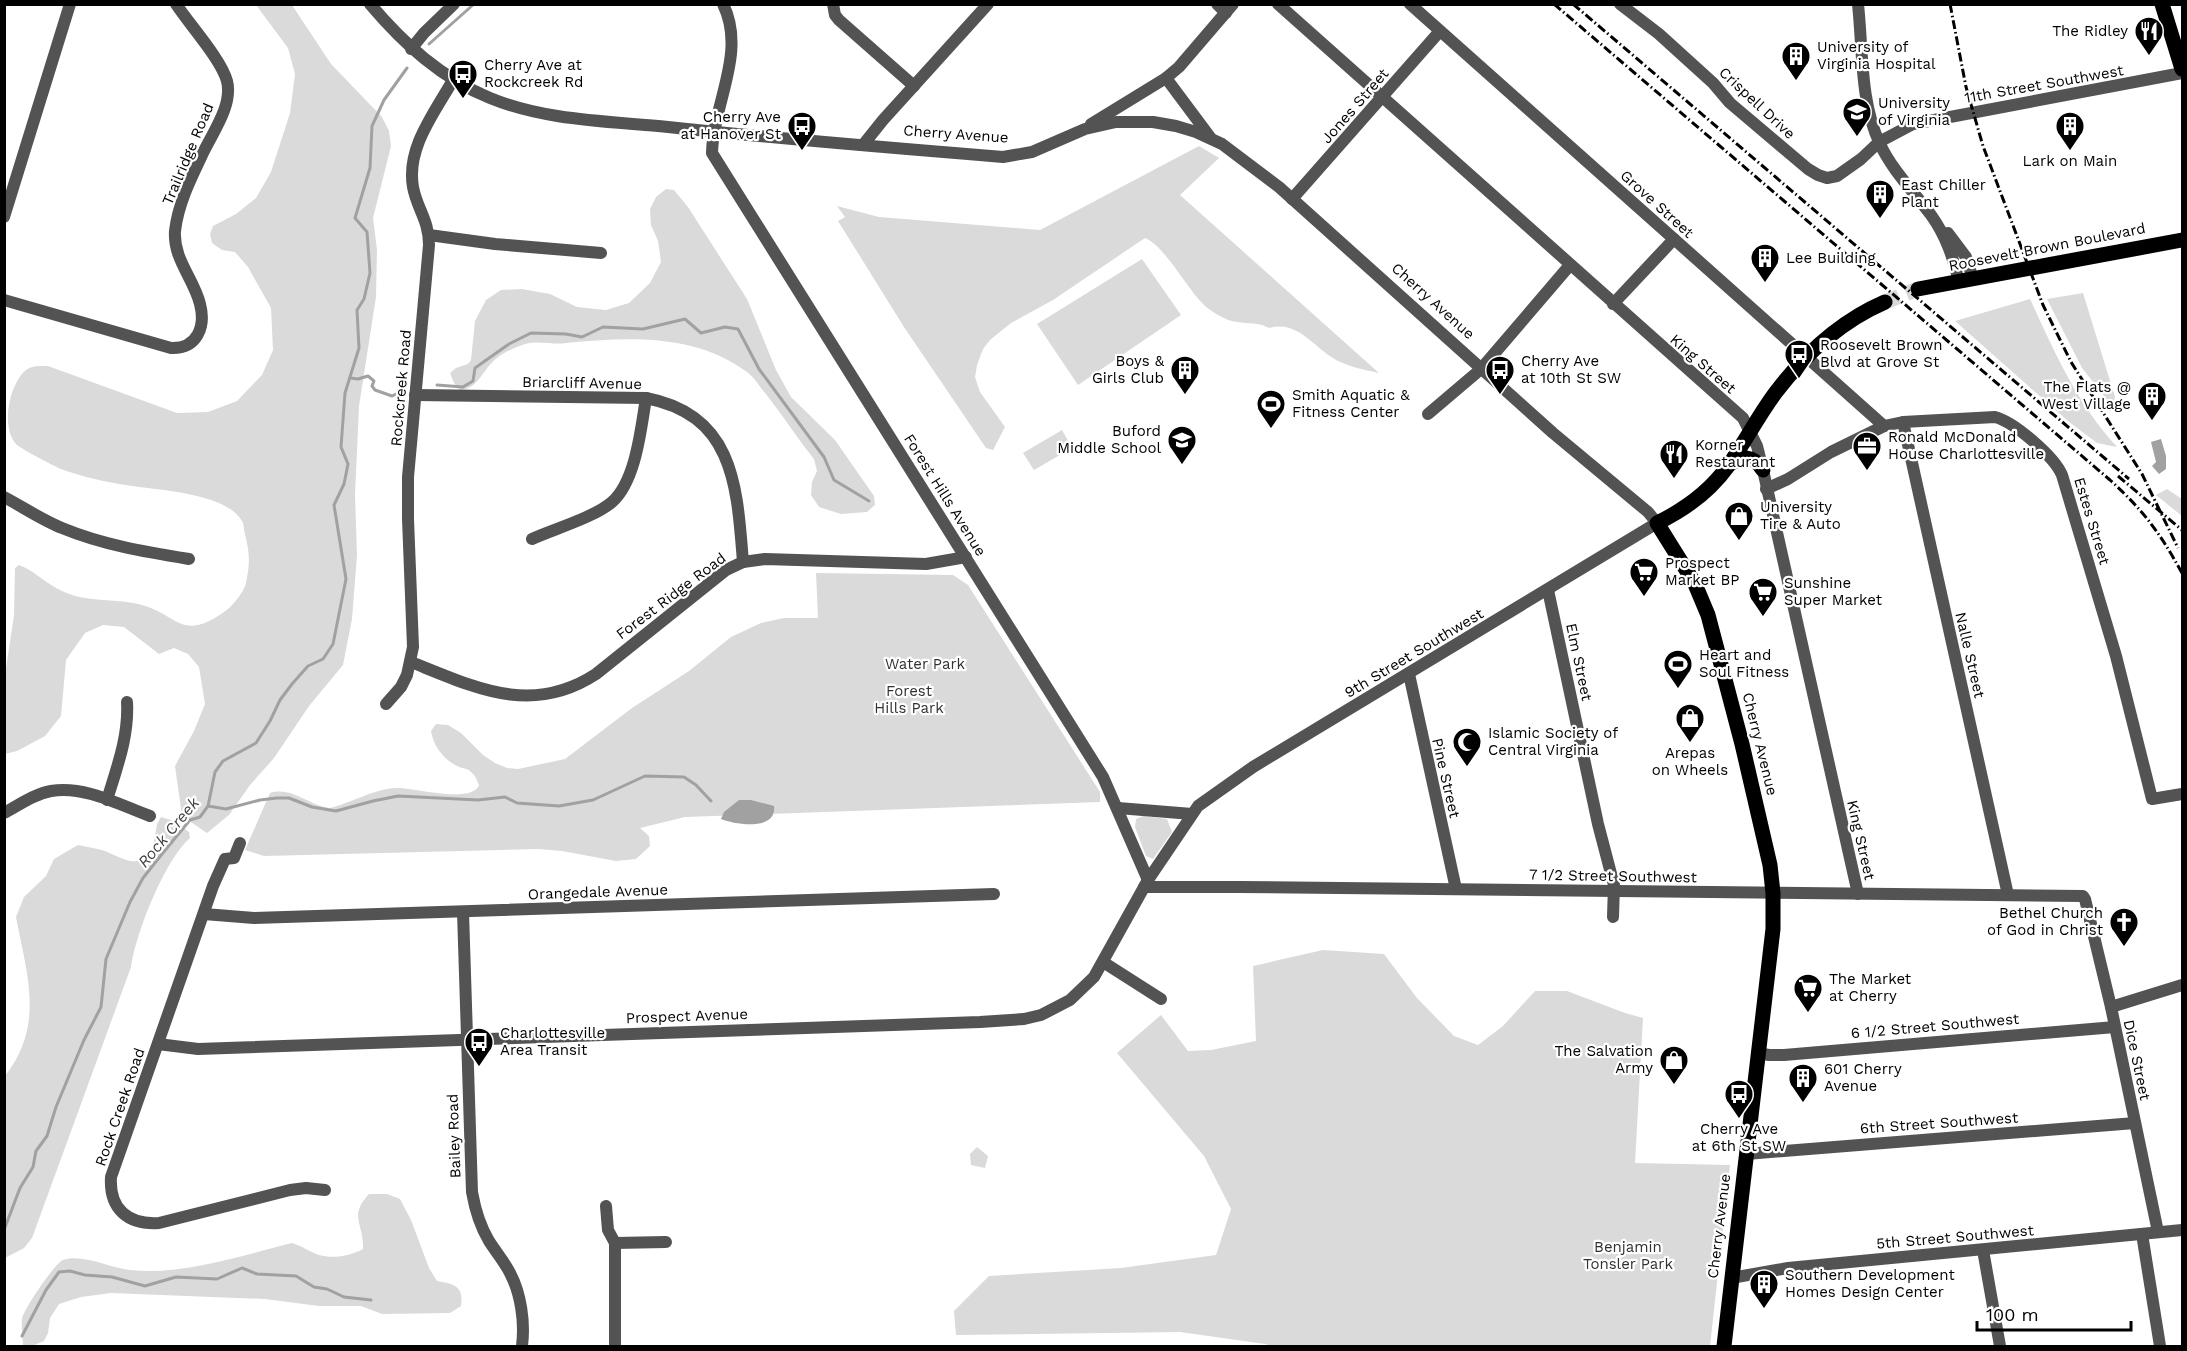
<svg xmlns="http://www.w3.org/2000/svg" width="2187" height="1351" viewBox="0 0 2187 1351" font-family="'Work Sans',sans-serif">
<style>
.green{fill:#dadada}
.water{fill:#a1a1a1}
.lines{fill:none;stroke-linecap:round;stroke-linejoin:round}
.stream{stroke:#a1a1a1;stroke-width:3}
.major-tunnel{stroke:#d9d9d9;stroke-width:15;stroke-dasharray:15 8;stroke-linecap:butt}
.minor{stroke:#535353;stroke-width:12}
.major{stroke:#000;stroke-width:15}
.rail{stroke:#000;stroke-width:3;stroke-dasharray:9 3 1.5 3;stroke-linecap:butt}
.labels{text-anchor:middle;stroke-width:4.5;stroke-linejoin:round;paint-order:stroke}
.poi-label{font-size:15px;fill:#000;stroke:#fff;text-anchor:start}
.street-label{font-size:15px;fill:#000;stroke:#fff}
.park-label{font-size:15px;fill:#313131;stroke:#fff}
.water-label{font-size:16px;font-style:italic;fill:#424242;stroke:#fff}
</style>
<rect width="100%" height="100%" fill="#fff"/>
<!-- green -->
<g class="green">
<path d="M256 5H292L331 64 382 117 389 131 391 146 373 218 377 250 376 297 359 406 355 495 357 555 352 619 343 665 309 706 274 758 250 785 229 815 207 833 182 816 175 766 194 731 205 704 199 667 188 654 174 648 159 654 124 627 103 625 85 633 66 660 61 716 45 736 17 751 5 754 4 682 14 615 15 568 19 565C35 571 46 584 62 591 87 603 112 598 138 604 178 613 180 643 224 612 232 607 244 592 246 583 250 563 250 555 245 534 244 531 244 524 242 521 224 490 145 490 114 483 97 480 77 475 61 469 52 465 25 451 17 445 0 429 9 384 26 370 32 365 41 366 48 366L177 413 208 412 237 401 262 375 273 350 271 308 248 267 235 252 222 250 212 243 210 234 213 226 236 214 256 198 271 172 290 113 295 74 288 48Z"/>
<path d="M1199 146 1219 158 1180 195 1379 373C1365 370 1351 367 1338 361 1314 349 1299 320 1269 328 1258 322 1249 324 1237 322 1226 321 1212 312 1204 305 1187 289 1165 246 1145 238L1053 300 1011 323 990 340 983 349 977 365 975 377 980 392 1005 427 993 450 986 448 904 327 838 221 845 217 837 206 879 217 1040 230Z"/>
<path d="M666 189 674 190 688 207 747 299 776 370 791 397 835 440 874 496 875 505 867 512 841 514 819 507 811 495 812 482 817 471 814 459C797 438 782 414 765 393 759 386 754 377 747 372 695 333 627 337 566 343 553 345 539 340 525 344 516 347 504 352 497 358 483 368 479 389 460 390L454 383 450 373 456 368 468 364 471 360 475 321 486 300 501 290 522 289 550 294 577 307 606 310 629 303 650 283 661 262 658 241 651 225 650 209 656 197Z"/>
<path d="M1142 259 1181 315 1078 385 1037 324Z"/>
<path d="M2083 293 2115 397 2114 401H2108L2082 368 2047 299Z"/>
<path d="M2030 299C2055 353 2076 402 2117 447L2097 443 2068 421 1955 321Z"/>
<path d="M1062 430 1072 448 1034 470 1023 453Z"/>
<path d="M2167 489 2182 499V516L2156 495Z"/>
<path d="M816 573 953 575 968 585 1100 792V802L685 817 640 828 649 836 650 846 636 859 616 861 562 851 538 849 264 856 245 850 270 793C292 786 309 806 330 808 351 803 378 787 398 788 415 788 472 804 479 785 477 781 476 776 472 773 468 768 465 769 459 767 445 761 433 746 431 731L436 724 448 725 461 733 483 755 495 763 507 768 518 769 565 759 632 708 689 671 731 637 761 623 784 618H818Z"/>
<path d="M1143 816 1167 819 1172 832 1153 859 1146 856 1135 827 1136 819Z"/>
<path d="M161 817 174 821 189 832 190 838C164 861 136 933 131 967L32 1238 24 1248 5 1258V1076C45 1025 27 975 16 917L24 897 46 876 54 859 78 845C86 847 95 848 102 850 122 857 133 869 152 854L157 824Z"/>
<path d="M1323 950 1384 954 1417 998 1454 1036 1478 1045 1503 1026 1535 991H1567L1625 1013 1643 1018 1635 1163 1730 1165 1710 1346H1272L1265 1344 1180 1332 956 1335 954 1311 989 1276 1121 1268 1216 1255 1231 1209 1204 1156 1117 1053 1161 1015 1188 1051 1211 1050 1256 1041 1253 966Z"/>
<path d="M977 1147 988 1156 985 1168 971 1165 970 1154Z"/>
<path d="M369 1194H387L400 1199 411 1220 429 1268 437 1281C454 1284 464 1286 461 1306L450 1313 382 1314 361 1306H319L265 1299 111 1293 81 1297 59 1304 50 1318 48 1333 44 1341 32 1346H23C23 1338 21 1328 22 1319 23 1310 55 1263 63 1260 81 1253 111 1268 130 1270 179 1276 244 1255 292 1243 302 1246 310 1252 319 1255 334 1259 350 1256 363 1249 364 1223 348 1217 369 1194Z"/>
</g>
<!-- water -->
<g class="water">
<path d="M2161 439 2166 456V469L2159 474 2152 466 2156 462 2151 442Z"/>
<path d="M739 800H751L774 806C777 831 736 825 721 819L724 812Z"/>
</g>
<g class="lines">
<!-- stream -->
<g class="stream">
<path d="M429 44 474 4"/>
<path d="M350 378 358 379 368 376 374 381 372 386 375 390 392 396 398 393"/>
<path d="M437 385 463 387 473 381 475 368 509 344 531 333 566 334 582 337 603 327 643 329 685 319 701 333 725 327 738 329 759 369 824 457 834 480 869 501"/>
<path d="M208 806 226 809 260 800 277 798H289L312 807 336 811 373 801 398 796 478 800 505 797 517 803 559 806 593 800 645 776 684 777 696 785 711 801"/>
<path d="M4 1230 20 1188 33 1167 36 1151 47 1136 56 1107 84 1040 101 1007 106 959 130 902 143 878 162 854 190 820 200 817 208 806 215 772 223 761 256 743 270 721 280 700 292 684 308 666 323 659 333 644 346 579 334 505 344 484 348 464 341 447 345 393 359 348 357 310 364 299 370 273 367 232 355 218 370 168 372 126 384 100 407 68"/>
<path d="M22 1336 46 1290 59 1272 70 1271 85 1275 112 1277 145 1286 176 1277 217 1279 242 1268 257 1274 296 1276 314 1287 327 1289 344 1297 371 1300"/>
</g>
<!-- major-tunnel -->
<path class="major-tunnel" d="M1885 302 1918 289"/>
<!-- minor -->
<g class="minor">
<path d="M723 4C747 53 713 103 712 153L1103 777 1148 880"/>
<path d="M833 4 835 15 839 20 914 86"/>
<path d="M1217 4 1226 13"/>
<path d="M1278 4 1743 418 1757 446 1763 470 1858 894"/>
<path d="M1410 4 1884 426"/>
<path d="M1620 4 1659 34 1713 83 1730 103 1808 169 1818 175 1827 178 1837 176 1861 159 1879 142 1913 124 2182 73"/>
<path d="M1858 4C1863 51 1860 102 1880 144 1892 170 1914 192 1931 215 1946 236 1953 257 1959 282"/>
<path d="M411 49 424 33 454 4"/>
<path d="M1166 78 1210 137"/>
<path d="M1091 124 1166 78 1179 67 1233 4"/>
<path d="M863 145 883 120 988 4"/>
<path d="M1292 199 1440 31"/>
<path d="M4 217 70 4"/>
<path d="M1948 233 1966 257 1973 279"/>
<path d="M429 235 495 244 601 253"/>
<path d="M4 300 171 348C197 349 206 327 200 304 194 279 173 259 175 231 178 204 191 178 203 153 213 132 233 105 227 81 221 59 189 24 176 4"/>
<path d="M1613 304 1674 239"/>
<path d="M415 395 646 398C735 415 737 488 743 562"/>
<path d="M1428 414 1481 369 1570 265"/>
<path d="M1903 422 2008 895"/>
<path d="M1766 489 1788 479 1831 452 1884 426 1903 422 1995 417C2014 422 2054 456 2062 475L2116 656 2152 799 2182 794"/>
<path d="M4 497C23 507 42 520 62 528 103 545 146 552 189 559"/>
<path d="M532 539C554 529 595 517 612 502 636 481 641 428 646 398"/>
<path d="M1548 590 1598 824 1614 885 1613 917"/>
<path d="M411 662C476 688 532 716 596 674L726 570 743 562 765 559 926 564 966 557"/>
<path d="M1409 674 1456 889"/>
<path d="M386 704 401 687 407 675 413 647 408 519V477L429 245C429 220 417 209 413 187 406 148 435 112 453 80"/>
<path d="M107 800C117 767 129 736 127 702"/>
<path d="M1118 808 1192 814"/>
<path d="M4 813C19 805 34 794 51 791 84 785 120 805 150 816"/>
<path d="M240 843 234 858 225 859 213 886 111 1177C109 1209 128 1225 159 1223L290 1190 306 1188 325 1190"/>
<path d="M1144 887H1239L2083 896 2085 899 2111 1007 2158 1232"/>
<path d="M463 912 472 1192C475 1209 480 1226 489 1241 496 1252 504 1261 510 1273 521 1294 525 1322 522 1346"/>
<path d="M204 914 254 918 994 894"/>
<path d="M1103 962 1161 999"/>
<path d="M2111 1007 2182 985"/>
<path d="M158 1044 198 1049 980 1022 1024 1019 1041 1015 1070 1000 1094 977 1148 880 1198 806 1253 767 1657 523 1648 512 1553 433 1279 187 1222 144 1196 132 1176 126 1153 122H1116L1085 129 1032 152 1003 157C891 148 780 139 668 127 609 121 546 121 490 98 441 78 404 44 370 4"/>
<path d="M1757 1053 1769 1055H1784L2115 1027"/>
<path d="M1746 1154 2135 1123"/>
<path d="M606 1206 608 1230 615 1243V1346"/>
<path d="M2142 1234 2160 1346"/>
<path d="M615 1243 666 1242"/>
<path d="M1983 1250 2000 1346"/>
<path d="M1731 1278 1788 1268 2182 1230"/>
</g>
<!-- major -->
<g class="major">
<path d="M2162 4 2182 69"/>
<path d="M1918 289 2182 240"/>
<path d="M1728 465C1744 456 1752 454 1763 470"/>
<path d="M1724 1346 1773 929V893L1770 865 1742 744 1708 615 1695 584 1657 523C1684 510 1710 491 1728 466 1745 442 1758 416 1776 392 1805 354 1841 321 1885 302"/>
</g>
<!-- rail -->
<g class="rail">
<path d="M1554 4 2110 480C2144 511 2160 533 2182 573"/>
<path d="M1573 4 2129 479"/>
<path d="M1950 4 1966 87 1983 146 2043 305 2071 362 2142 474 2178 548"/>
<path d="M2118 476 2182 530"/>
</g>
</g>
<!-- icons -->
<defs>
<g id="restaurant-pin" transform="scale(1.5)"><path d="M0 17L-7.5 6A9.5 9.5 0 1 1 7.5 6Z" fill="#000" stroke="#fff"/><path d="M-5-6h1v4h1v-4h1v4h1v-4h1v5L-1.5 .5V6h-2V.5L-5-1ZM5-6V6H3V1.5H1.5Q1.5-4 5-6Z" fill="#fff"/></g>
<g id="building-pin" transform="scale(1.5)"><path d="M0 17L-7.5 6A9.5 9.5 0 1 1 7.5 6Z" fill="#000" stroke="#fff"/><path d="M-4-6H4V6H1V3H-1V6H-4ZM-2.5-4.3h1.7v1.8h-1.7ZM.8-4.3h1.7v1.8H.8ZM-2.5-1h1.7V.8h-1.7ZM.8-1h1.7V.8H.8Z" fill="#fff"/></g>
<g id="bus-pin" transform="scale(1.5)"><path d="M0 17L-7.5 6A9.5 9.5 0 1 1 7.5 6Z" fill="#000" stroke="#fff"/><path d="M-5-6H5V4H4V6H2V4H-2V6H-4V4H-5ZM-3.5-4V0h7V-4ZM-3.5 1.2v1.5H-2V1.2ZM2 1.2v1.5H3.5V1.2Z" fill="#fff"/></g>
<g id="university-pin" transform="scale(1.5)"><path d="M0 17L-7.5 6A9.5 9.5 0 1 1 7.5 6Z" fill="#000" stroke="#fff"/><path d="M0-5L7-2L0 1L-7-2ZM-4 1L0 2.5L4 1V4Q0 6-4 4Z" fill="#fff"/></g>
<g id="stadium-pin" transform="scale(1.5)"><path d="M0 17L-7.5 6A9.5 9.5 0 1 1 7.5 6Z" fill="#000" stroke="#fff"/><path d="M0-5a6.5 5 0 1 0 0 10a6.5 5 0 1 0 0-10ZM-3.5-1.8h7v3.6h-7Z" fill="#fff"/></g>
<g id="school-pin" transform="scale(1.5)"><path d="M0 17L-7.5 6A9.5 9.5 0 1 1 7.5 6Z" fill="#000" stroke="#fff"/><path d="M0-5L7-2L0 1L-7-2ZM-4 1L0 2.5L4 1V4Q0 6-4 4Z" fill="#fff"/></g>
<g id="office-pin" transform="scale(1.5)"><path d="M0 17L-7.5 6A9.5 9.5 0 1 1 7.5 6Z" fill="#000" stroke="#fff"/><path d="M-6-3h4V-5.5h4V-3h4V5H-6ZM-1-4.5V-3h2v-1.5ZM-6 0V1H6V0Z" fill="#fff"/></g>
<g id="shop-pin" transform="scale(1.5)"><path d="M0 17L-7.5 6A9.5 9.5 0 1 1 7.5 6Z" fill="#000" stroke="#fff"/><path d="M-5-2.5h2.3a2.7 3.5 0 0 1 5.4 0H5L5.5 6h-11ZM-1.5-2.5h3a1.5 2.3 0 0 0-3 0Z" fill="#fff"/></g>
<g id="supermarket-pin" transform="scale(1.5)"><path d="M0 17L-7.5 6A9.5 9.5 0 1 1 7.5 6Z" fill="#000" stroke="#fff"/><path d="M-6-5.5h2.5l.6 2H6L4.5 2H-2.5L-4.4-4H-6ZM-1.5 3.2a1.3 1.3 0 1 0 .1 0ZM3 3.2a1.3 1.3 0 1 0 .1 0Z" fill="#fff"/></g>
<g id="mosque-pin" transform="scale(1.5)"><path d="M0 17L-7.5 6A9.5 9.5 0 1 1 7.5 6Z" fill="#000" stroke="#fff"/><path d="M3.5-4.9A6 6 0 1 0 3.5 4.9A5 5 0 1 1 3.5-4.9Z" fill="#fff"/></g>
<g id="church-pin" transform="scale(1.5)"><path d="M0 17L-7.5 6A9.5 9.5 0 1 1 7.5 6Z" fill="#000" stroke="#fff"/><path d="M-1.2-6h2.4v3.5h3.3v2.4h-3.3V6h-2.4V-.1h-3.3v-2.4h3.3Z" fill="#fff"/></g>
</defs>
<g fill-rule="evenodd">
<use href="#restaurant-pin" x="2149" y="31"/>
<use href="#building-pin" x="1796" y="56"/>
<use href="#bus-pin" x="463" y="74"/>
<use href="#university-pin" x="1857" y="112"/>
<use href="#bus-pin" x="802" y="126"/>
<use href="#building-pin" x="2070" y="126"/>
<use href="#building-pin" x="1880" y="194"/>
<use href="#building-pin" x="1765" y="258"/>
<use href="#bus-pin" x="1799" y="354"/>
<use href="#building-pin" x="1185" y="370"/>
<use href="#bus-pin" x="1500" y="370"/>
<use href="#building-pin" x="2152" y="396"/>
<use href="#stadium-pin" x="1271" y="404"/>
<use href="#school-pin" x="1182" y="440"/>
<use href="#office-pin" x="1867" y="446"/>
<use href="#restaurant-pin" x="1674" y="454"/>
<use href="#shop-pin" x="1739" y="516"/>
<use href="#supermarket-pin" x="1644" y="572"/>
<use href="#supermarket-pin" x="1763" y="592"/>
<use href="#stadium-pin" x="1678" y="664"/>
<use href="#shop-pin" x="1690" y="718"/>
<use href="#mosque-pin" x="1467" y="742"/>
<use href="#church-pin" x="2124" y="922"/>
<use href="#supermarket-pin" x="1808" y="988"/>
<use href="#bus-pin" x="479" y="1042"/>
<use href="#shop-pin" x="1674" y="1060"/>
<use href="#building-pin" x="1803" y="1078"/>
<use href="#bus-pin" x="1739" y="1094"/>
<use href="#building-pin" x="1764" y="1284"/>
</g>
<g class="labels">
<!-- poi labels -->
<g class="poi-label">
<text x="2128" y="36" text-anchor="end">The Ridley</text>
<text x="1817" y="52">University of<tspan x="1817" dy="17">Virginia Hospital</tspan></text>
<text x="484" y="70">Cherry Ave at<tspan x="484" dy="17">Rockcreek Rd</tspan></text>
<text x="1878" y="108">University<tspan x="1878" dy="17">of Virginia</tspan></text>
<text x="781" y="122" text-anchor="end">Cherry Ave<tspan x="781" dy="17">at Hanover St</tspan></text>
<text x="2070" y="166" text-anchor="middle">Lark on Main</text>
<text x="1901" y="190">East Chiller<tspan x="1901" dy="17">Plant</tspan></text>
<text x="1786" y="263">Lee Building</text>
<text x="1820" y="350">Roosevelt Brown<tspan x="1820" dy="17">Blvd at Grove St</tspan></text>
<text x="1164" y="366" text-anchor="end">Boys &amp;<tspan x="1164" dy="17">Girls Club</tspan></text>
<text x="1521" y="366">Cherry Ave<tspan x="1521" dy="17">at 10th St SW</tspan></text>
<text x="2131" y="392" text-anchor="end">The Flats @<tspan x="2131" dy="17">West Village</tspan></text>
<text x="1292" y="400">Smith Aquatic &amp;<tspan x="1292" dy="17">Fitness Center</tspan></text>
<text x="1161" y="436" text-anchor="end">Buford<tspan x="1161" dy="17">Middle School</tspan></text>
<text x="1888" y="442">Ronald McDonald<tspan x="1888" dy="17">House Charlottesville</tspan></text>
<text x="1695" y="450">Korner<tspan x="1695" dy="17">Restaurant</tspan></text>
<text x="1760" y="512">University<tspan x="1760" dy="17">Tire &amp; Auto</tspan></text>
<text x="1665" y="568">Prospect<tspan x="1665" dy="17">Market BP</tspan></text>
<text x="1784" y="588">Sunshine<tspan x="1784" dy="17">Super Market</tspan></text>
<text x="1699" y="660">Heart and<tspan x="1699" dy="17">Soul Fitness</tspan></text>
<text x="1488" y="738">Islamic Society of<tspan x="1488" dy="17">Central Virginia</tspan></text>
<text x="1690" y="758" text-anchor="middle">Arepas<tspan x="1690" dy="17">on Wheels</tspan></text>
<text x="2103" y="918" text-anchor="end">Bethel Church<tspan x="2103" dy="17">of God in Christ</tspan></text>
<text x="1829" y="984">The Market<tspan x="1829" dy="17">at Cherry</tspan></text>
<text x="500" y="1038">Charlottesville<tspan x="500" dy="17">Area Transit</tspan></text>
<text x="1653" y="1056" text-anchor="end">The Salvation<tspan x="1653" dy="17">Army</tspan></text>
<text x="1824" y="1074">601 Cherry<tspan x="1824" dy="17">Avenue</tspan></text>
<text x="1739" y="1134" text-anchor="middle">Cherry Ave<tspan x="1739" dy="17">at 6th St SW</tspan></text>
<text x="1785" y="1280">Southern Development<tspan x="1785" dy="17">Homes Design Center</tspan></text>
</g>
<!-- street labels -->
<g class="street-label">
<text transform="translate(2044 84) rotate(-10)" y="5">11th Street Southwest</text>
<text transform="translate(1757 103) rotate(43)" y="5">Crispell Drive</text>
<text transform="translate(1355 106) rotate(-49)" y="5">Jones Street</text>
<text transform="translate(956 134) rotate(4)" y="5">Cherry Avenue</text>
<text transform="translate(188 154) rotate(-67)" y="5">Trailridge Road</text>
<text transform="translate(1657 204) rotate(42)" y="5">Grove Street</text>
<text transform="translate(2047 247) rotate(-11)" y="5">Roosevelt Brown Boulevard</text>
<text transform="translate(1433 301) rotate(42)" y="5">Cherry Avenue</text>
<text transform="translate(1703 364) rotate(41)" y="5">King Street</text>
<text transform="translate(582 383) rotate(1)" y="5">Briarcliff Avenue</text>
<text transform="translate(401 388) rotate(-85)" y="5">Rockcreek Road</text>
<text transform="translate(945 495) rotate(58)" y="5">Forest Hills Avenue</text>
<text transform="translate(2092 521) rotate(73)" y="5">Estes Street</text>
<text transform="translate(671 596) rotate(-37)" y="5">Forest Ridge Road</text>
<text transform="translate(1414 653) rotate(-31)" y="5">9th Street Southwest</text>
<text transform="translate(1970 655) rotate(77)" y="5">Nalle Street</text>
<text transform="translate(1579 662) rotate(78)" y="5">Elm Street</text>
<text transform="translate(1760 744) rotate(76)" y="5">Cherry Avenue</text>
<text transform="translate(1446 778) rotate(77)" y="5">Pine Street</text>
<text transform="translate(1861 840) rotate(77)" y="5">King Street</text>
<text transform="translate(1613 876) rotate(1)" y="5">7 1/2 Street Southwest</text>
<text transform="translate(598 892) rotate(-2)" y="5">Orangedale Avenue</text>
<text transform="translate(687 1016) rotate(-2)" y="5">Prospect Avenue</text>
<text transform="translate(1935 1026) rotate(-5)" y="5">6 1/2 Street Southwest</text>
<text transform="translate(2137 1060) rotate(78)" y="5">Dice Street</text>
<text transform="translate(120 1107) rotate(-71)" y="5">Rock Creek Road</text>
<text transform="translate(1939 1123) rotate(-4)" y="5">6th Street Southwest</text>
<text transform="translate(454 1136) rotate(-92)" y="5">Bailey Road</text>
<text transform="translate(1719 1226) rotate(-83)" y="5">Cherry Avenue</text>
<text transform="translate(1955 1237) rotate(-5)" y="5">5th Street Southwest</text>
</g>
<!-- park labels -->
<g class="park-label">
<text x="925" y="669">Water Park</text>
<text x="909" y="696">Forest<tspan x="909" dy="17">Hills Park</tspan></text>
<text x="1628" y="1252">Benjamin<tspan x="1628" dy="17">Tonsler Park</tspan></text>
</g>
<!-- water labels -->
<g class="water-label">
<text transform="translate(168 832) rotate(-50)" y="6">Rock Creek</text>
</g>
</g>
<!-- border -->
<rect width="2187" height="1351" fill="none" stroke="#000000" stroke-width="12"/>
<!-- scale -->
<path d="M1977 1321v9h154v-9" fill="none" stroke="#000000" stroke-width="3"/>
<text x="1986" y="1321" font-size="18" fill="#000000" stroke="#ffffff" stroke-width="4.5" paint-order="stroke">100 m</text>
</svg>
